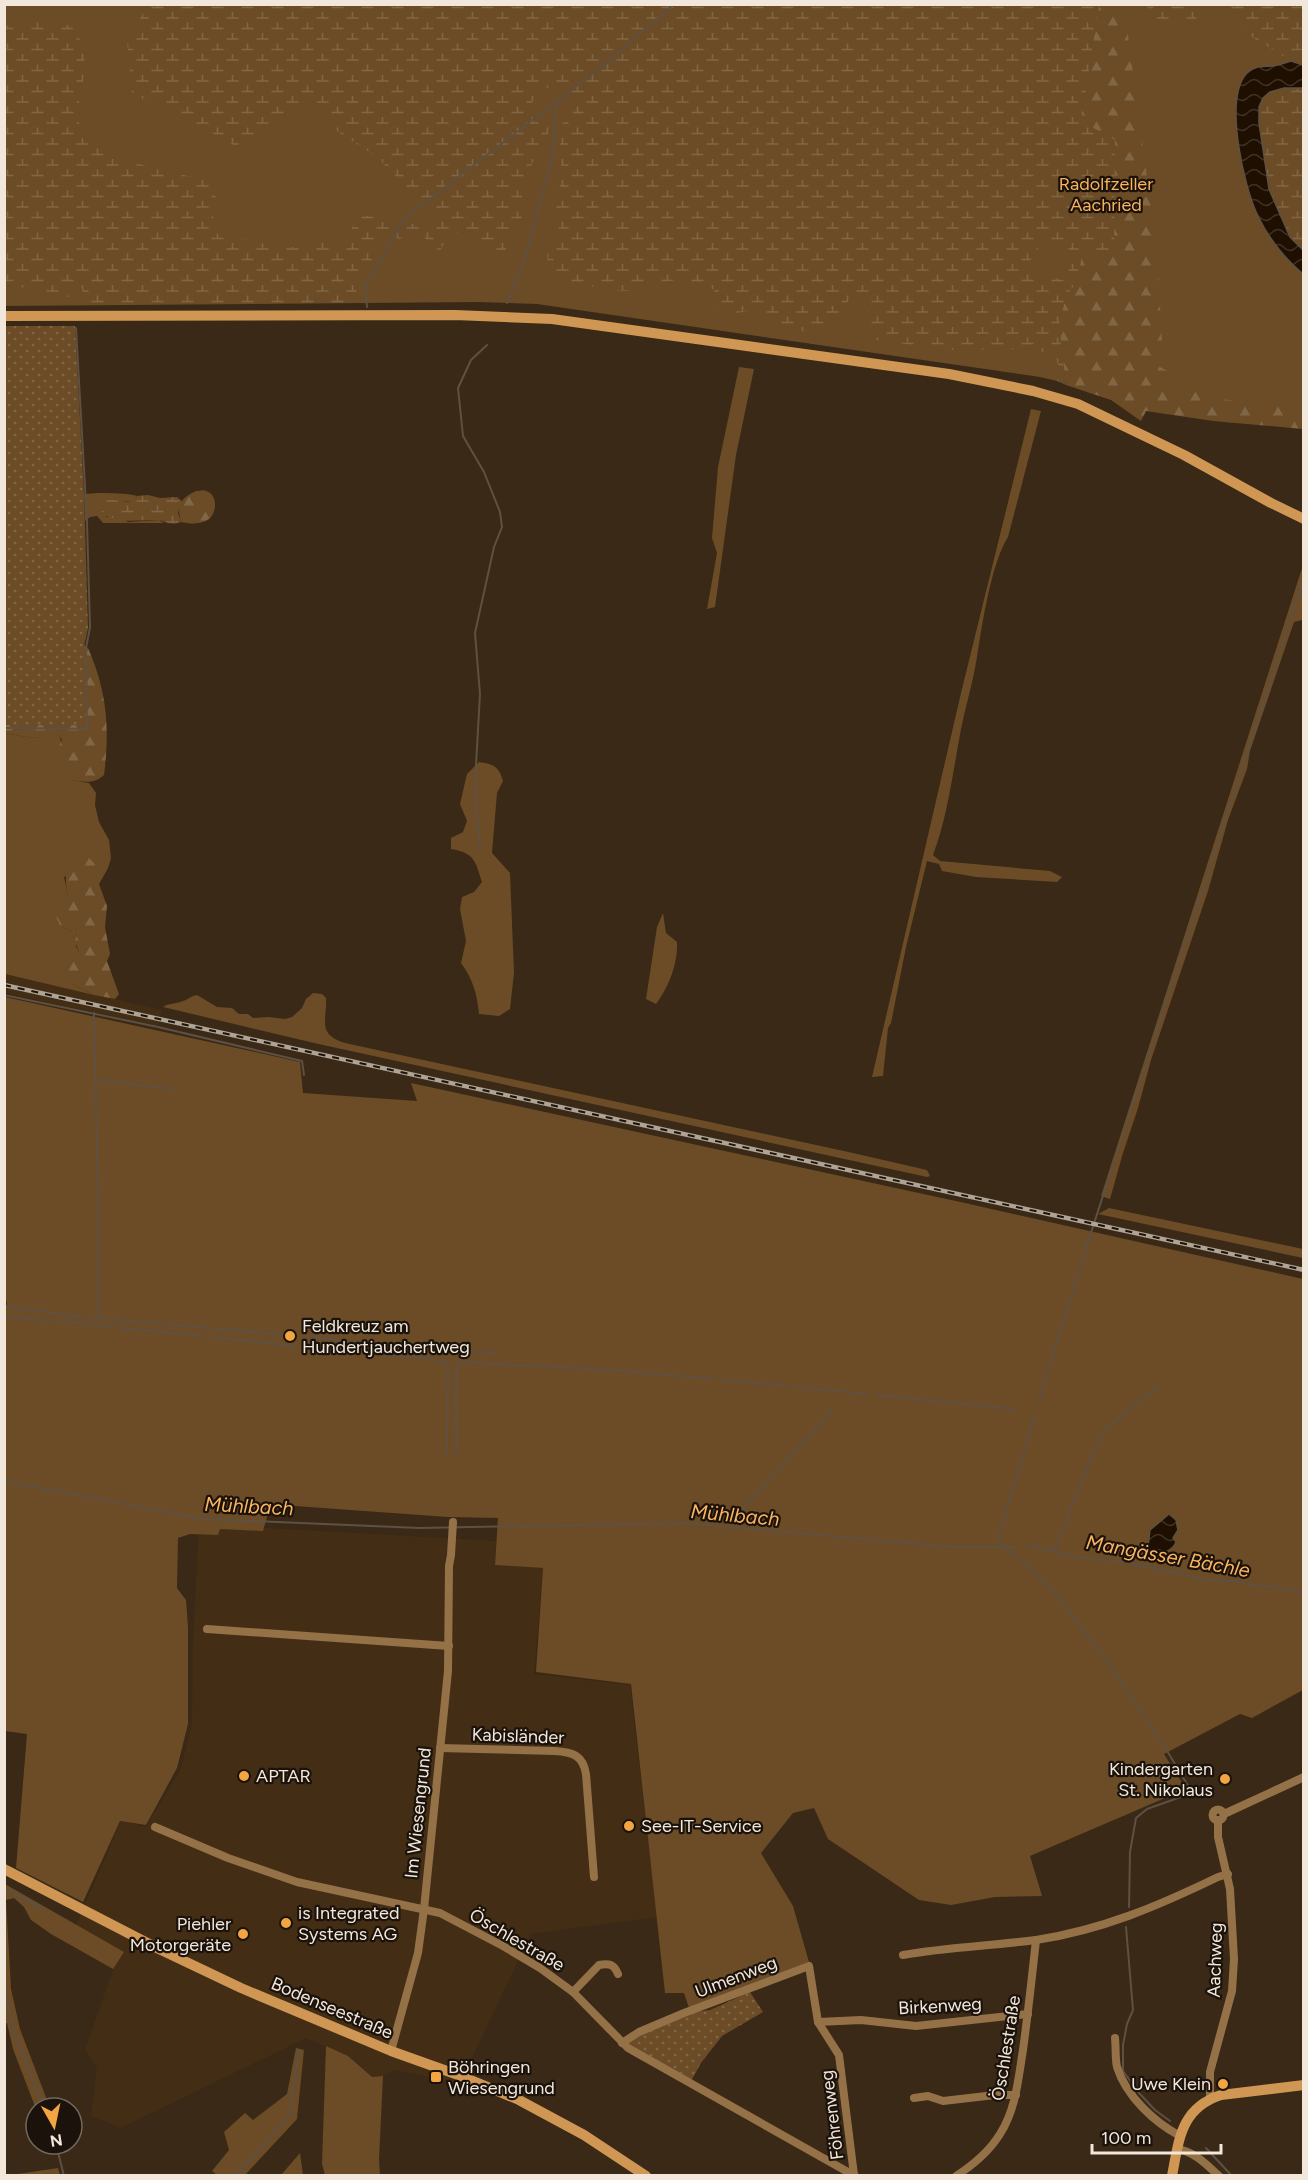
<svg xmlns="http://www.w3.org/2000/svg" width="1308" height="2180" viewBox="0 0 1308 2180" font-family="Figtree,sans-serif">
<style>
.built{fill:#432e15}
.green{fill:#6b4c26}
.forest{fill:url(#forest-firs)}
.wetland{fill:url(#wetland-marsh);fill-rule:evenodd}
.garden{fill:url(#garden-dots)}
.water{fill:url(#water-waves);stroke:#5e5042;stroke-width:1.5}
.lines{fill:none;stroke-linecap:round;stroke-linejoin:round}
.stream{stroke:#5e5042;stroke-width:2}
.street{stroke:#957148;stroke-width:8}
.secondary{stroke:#d09754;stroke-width:10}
.rail-casing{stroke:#afa394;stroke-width:4.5}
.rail{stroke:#1b130b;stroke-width:2;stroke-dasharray:7;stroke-linecap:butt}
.poi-dot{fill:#f2a541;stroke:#1b130b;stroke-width:2}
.labels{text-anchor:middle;stroke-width:4.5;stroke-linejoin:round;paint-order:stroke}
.park-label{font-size:18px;fill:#f9b35e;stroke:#1b130b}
.poi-label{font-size:18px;fill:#f2e7db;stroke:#1b130b;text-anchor:start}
.street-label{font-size:18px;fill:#f2e7db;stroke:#1b130b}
.water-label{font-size:20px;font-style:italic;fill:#fbb560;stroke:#1b130b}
</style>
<defs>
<pattern id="forest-firs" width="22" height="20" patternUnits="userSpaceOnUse" patternTransform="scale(1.5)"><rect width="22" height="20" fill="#6b4c26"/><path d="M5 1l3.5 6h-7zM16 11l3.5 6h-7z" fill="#816645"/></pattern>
<pattern id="wetland-marsh" width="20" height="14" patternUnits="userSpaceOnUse" patternTransform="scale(1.5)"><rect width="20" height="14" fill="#6b4c26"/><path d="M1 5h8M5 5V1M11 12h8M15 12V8" fill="none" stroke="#816645"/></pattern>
<pattern id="garden-dots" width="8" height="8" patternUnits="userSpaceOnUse" patternTransform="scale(1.5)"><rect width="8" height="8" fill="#6b4c26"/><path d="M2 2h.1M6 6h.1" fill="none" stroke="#816645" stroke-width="1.8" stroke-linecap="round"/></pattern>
<pattern id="water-waves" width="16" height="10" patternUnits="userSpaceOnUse" patternTransform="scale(1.5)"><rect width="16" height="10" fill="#1e0f00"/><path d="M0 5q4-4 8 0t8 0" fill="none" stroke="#3f3225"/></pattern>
</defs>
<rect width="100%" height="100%" fill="#392916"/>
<!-- built -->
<g class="built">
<path d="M5 974 162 1010 158 1026 5 993Z"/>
<path d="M199 1524 496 1541 495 1565 543 1568 534 1674 630 1685 657 1917 531 1934 460 2083 395 2070 383 2076 372 2077 348 2056 306 2038 121 2128 91 2116 97 2068 85 2049 118 1956 74 1930 121 1821 146 1827 181 1768 192 1724 193 1643Z"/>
</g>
<!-- green -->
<g class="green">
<path d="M4 5H1303V415L1058 379 1057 381 1040 377 537 304 478 302 5 306Z"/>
<path d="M739 367 754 369 736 455 715 607 707 609 717 553 712 538 718 467Z"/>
<path d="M1031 409 1041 411 1008 537C991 564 982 625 977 657 973 682 966 705 961 729 953 771 948 815 933 855L940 861 1050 871 1062 877 1057 882 976 877 942 871 939 864 927 861 906 947 891 1023 888 1028 883 1076 872 1077 961 693Z"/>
<path d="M98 493C109 493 128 493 137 496L134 501 107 503 105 509 106 517H118L128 522 159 520 164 523H103L97 516 90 517 85 521 84 494Z"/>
<path d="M1303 565 1302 620 1294 622 1250 751 1247 769 1228 820 1208 891 1151 1060 1138 1108 1123 1153 1110 1199 1101 1196Z"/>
<path d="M5 733 32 738 59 734 72 780 89 783 96 793 95 805 99 822 109 840 111 858 108 854 95 864 64 877 68 896 60 903V925L77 935 76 946 79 952 76 959 73 984 94 995 5 974Z"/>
<path d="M479 762C493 764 499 766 503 781L497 793 492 853 510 873 514 973 510 1009 499 1016 479 1014C477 994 473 979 461 963L466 941 460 909 462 897 474 892 482 882C475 861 475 853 451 849V838L463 832 467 821 460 804 467 774Z"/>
<path d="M663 913 666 933 677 942C678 963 669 987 656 1004L646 999 657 927Z"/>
<path d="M313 993 322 994 326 998C327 1022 317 1034 345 1043L853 1153 927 1170 930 1176 927 1177 314 1043 163 1007C168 1003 176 1004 183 1001 189 999 191 996 197 995L217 1007 232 1008 239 1014H248L253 1018 269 1017 285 1019 292 1017 302 1008 306 999Z"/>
<path d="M5 997 300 1062 303 1093 417 1101 411 1083 965 1203 1303 1279V1690L1252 1718 1240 1714 1164 1754 1186 1789 1030 1856 1042 1896 995 1897 951 1905 919 1900 828 1839 814 1808 793 1813 761 1853 793 1906 809 1962 689 2008 684 1993H665L631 1684 536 1672 543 1568 495 1565 498 1518 448 1517 295 1506 269 1510 263 1531 220 1529 218 1535 190 1534 178 1538 177 1588 186 1600 188 1627V1724L177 1768 146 1825 120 1821 83 1902 16 1868 27 1734 5 1731 4 1315 7 1303 4 1295Z"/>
<path d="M1109 1208 1303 1249V1258L1098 1214Z"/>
<path d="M5 1884 124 1952 113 1969 51 1934 31 1920 24 1907 14 1898 6 1900 11 1989 20 2029 50 2108 36 2109 13 2049 7 2023H5Z"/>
<path d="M326 2046 348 2056 372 2077 383 2076 379 2159 380 2175H325L322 2164Z"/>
<path d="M296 2048 304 2050 297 2119 245 2175H217L212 2171 229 2150 224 2132 245 2113 253 2120 287 2094Z"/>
<path d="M300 2153 303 2175H281Z"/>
<path d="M58 2168 60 2175H11Z"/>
</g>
<!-- forest -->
<g class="forest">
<path d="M1099 5H1124L1157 253 1162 340 1160 367 1174 374V386L1219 399 1303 408V429L1213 421 1146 411 1141 421 1111 400 1066 385 1059 325 1066 296 1078 280 1082 251 1114 253 1080 122Z"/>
<path d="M196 491C200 491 203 490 206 491 218 494 217 513 209 519 200 525 190 524 181 522 176 505 181 498 196 491Z"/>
<path d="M84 645 88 648C107 691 110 729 104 775 94 784 85 782 72 780L63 767 57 751 62 740 59 735 32 738 5 733 4 725H84Z"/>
<path d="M108 854 111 858 108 868 99 884 107 906 105 927 110 954 107 961 119 994 115 999 94 995 73 984 69 969 79 952 75 941 77 935 60 925 55 915 60 902 68 896C64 875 63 860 88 857L95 864 102 855Z"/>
</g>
<!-- wetland -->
<g class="wetland">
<path d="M139 5H1099L1081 121 1115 140 1114 254 1082 252 1078 280 1066 296 1059 325 1066 385 1057 381 1059 367 1054 353 1009 349 949 350 875 340 866 304 855 297 848 301 838 324 822 332 797 331 779 324 770 316 752 310 727 315 718 313 714 289C701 289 692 288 683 279L651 284 628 291 610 290 564 281 548 263 547 254 558 247 560 237 555 204 562 177 560 147 563 123 573 114 575 95 559 89 541 87 526 113 537 120 549 122 548 141 536 152 522 194V217L504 253C487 249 480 250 472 234L460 232 448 236 440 251C430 244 426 237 415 232L400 239 384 235 375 238 367 251 373 261V270L359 277 356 290 360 300 351 303H77L84 295 78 279 69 297 50 296 38 287 5 288V26L44 20 71 26 85 47 84 76 77 114 83 139 110 156 161 170 210 181 217 201 210 232 284 248 347 240 358 214 413 224 437 219 377 157 338 132 316 101 237 147 200 126 132 94 127 40 144 12ZM1043 242 1057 244 1069 249 1071 258 1066 281 1031 271 1029 262Z"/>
<path d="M1146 5H1200L1196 19 1160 22Z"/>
<path d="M1223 5H1303V65L1291 61 1250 36Z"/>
<path d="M1284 88H1303V250L1290 237 1269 189 1259 123V107L1263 98 1270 92Z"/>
<path d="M148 495 160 498 177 497 182 501 178 513 181 522C172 525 167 523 159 520L122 521C116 516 107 520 101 512L105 509 107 499 127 502 134 500 137 496Z"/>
</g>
<!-- garden -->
<g class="garden">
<path d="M5 326H75L84 494 88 628 84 646V725H5Z"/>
<path d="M750 1992 763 2012 722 2036 701 2063 690 2083 622 2043 684 2013 710 2010Z"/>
</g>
<!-- water -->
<g class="water">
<path d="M1291 61 1303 65V88H1284L1270 92 1263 98 1259 107V123L1269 189 1290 237 1303 250V274C1284 258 1269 239 1258 216 1244 188 1223 98 1247 73 1255 65 1263 67 1273 66 1279 65 1285 63 1291 61Z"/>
<path d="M1169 1514 1176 1520 1178 1530 1173 1538 1176 1542C1172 1552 1163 1553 1153 1552L1148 1547 1150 1530Z"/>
</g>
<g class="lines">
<!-- stream -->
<g class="stream">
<path d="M507 303 525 259 553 154 556 103"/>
<path d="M367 307 365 287 405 218 604 65 674 4"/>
<path d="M4 728 87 729 86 648 90 627 87 522 76 328"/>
<path d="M480 846 476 804V765L480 694 475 633 494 547 502 527 500 512 484 472 463 436 458 388 471 360 487 345"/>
<path d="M4 995 158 1027 302 1061 304 1075"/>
<path d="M94 1013 98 1199V1318"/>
<path d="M96 1080 174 1089"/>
<path d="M4 1306 82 1317"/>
<path d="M6 1317 52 1321"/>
<path d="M87 1317 288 1335"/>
<path d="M58 1321 115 1327"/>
<path d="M121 1328 203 1336"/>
<path d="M211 1337 296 1346"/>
<path d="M306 1337 425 1349 495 1353"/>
<path d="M303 1347 424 1358 445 1362 448 1367 447 1453"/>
<path d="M723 1380 788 1386"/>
<path d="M793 1387 868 1394"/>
<path d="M877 1395 1014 1409"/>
<path d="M1039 1400 1087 1245 1304 577"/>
<path d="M456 1454V1371L460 1362 612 1370 715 1379"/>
<path d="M4 1481 203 1519 420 1528 686 1523 952 1547H1017"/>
<path d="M739 1513 832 1410"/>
<path d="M1028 1545 1078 1557 1131 1563 1140 1567 1155 1568 1208 1580 1237 1581 1246 1584 1304 1591"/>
<path d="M1001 1546 999 1535 1035 1416"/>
<path d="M1003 1547C1041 1572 1067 1608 1094 1644 1129 1692 1163 1741 1192 1793L1147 1809 1136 1818 1130 1852 1129 1907"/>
<path d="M1054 1551 1102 1432 1161 1384"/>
<path d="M1168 1551 1181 1574"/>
<path d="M4 1888 42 1908"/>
<path d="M1126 1927 1133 2010 1127 2024 1123 2045V2071L1139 2093 1155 2110 1170 2121"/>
<path d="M4 1989 15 2034 44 2108"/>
<path d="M56 2144 64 2176"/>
<path d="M1206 2148 1232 2176"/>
<path d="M235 2176 289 2116 299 2050"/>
</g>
<!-- street -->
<g class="street">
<path d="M207 1629 449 1646"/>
<path d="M440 1748 555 1751C572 1752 583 1755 586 1774L594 1877"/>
<circle cx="1218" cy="1815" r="5.5"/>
<path d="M1224 1814 1304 1777"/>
<path d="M155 1827 228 1858 297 1882 440 1913 503 1946 540 1968 573 1992 628 2048 855 2176"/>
<path d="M903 1955C947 1947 991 1946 1036 1940 1102 1930 1158 1906 1218 1877L1228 1874"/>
<path d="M573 1992 599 1965C609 1963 614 1964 618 1974"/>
<path d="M818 2022 861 2020 916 2026 1028 2014"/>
<path d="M1115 2038C1116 2047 1115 2058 1117 2067 1126 2096 1154 2122 1180 2136"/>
<path d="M622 2043 639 2032 684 2013 809 1966 818 2022 839 2055 854 2175"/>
<path d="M391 2051 418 1953 424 1909 448 1671 449 1566 451 1555 453 1522"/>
<path d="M914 2098 928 2096 943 2101 995 2095H1016"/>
<path d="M1210 2099V2072L1232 1991 1234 1959 1230 1889 1218 1837V1820"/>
<path d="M1177 2149C1195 2152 1206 2164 1219 2176"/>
<path d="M956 2176C973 2165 989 2152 1000 2134 1016 2109 1018 2080 1023 2050 1028 2013 1032 1977 1036 1940"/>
</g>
<!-- secondary -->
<g class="secondary">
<path d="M4 316 455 315 552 319 949 374 1033 391 1078 404 1184 455 1271 503 1304 519"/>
<path d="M4 1869 159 1949 241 1988 391 2051 461 2076 519 2100 584 2135 646 2176"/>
<path d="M1172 2176C1179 2139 1181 2108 1221 2095L1304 2085"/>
</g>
<!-- rail casing -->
<g class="rail-casing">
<path id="rail" d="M4 985 1304 1270"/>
</g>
<!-- rail -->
<use href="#rail" class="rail"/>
</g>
<!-- markers -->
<g class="poi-dot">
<circle cx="290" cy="1336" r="6"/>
<circle cx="244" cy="1776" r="6"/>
<circle cx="1225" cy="1779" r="6"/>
<circle cx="629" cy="1826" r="6"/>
<circle cx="286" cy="1923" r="6"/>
<circle cx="243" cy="1934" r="6"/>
<rect x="430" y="2071" width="12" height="12" rx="3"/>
<circle cx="1223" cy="2084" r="6"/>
</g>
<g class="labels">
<!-- park labels -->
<g class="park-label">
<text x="1106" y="190">Radolfzeller<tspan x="1106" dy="21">Aachried</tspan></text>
</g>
<!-- poi labels -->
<g class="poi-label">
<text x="302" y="1332">Feldkreuz am<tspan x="302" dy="21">Hundertjauchertweg</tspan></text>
<text x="1213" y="1775" text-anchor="end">Kindergarten<tspan x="1213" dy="21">St. Nikolaus</tspan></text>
<text x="256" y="1782">APTAR</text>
<text x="641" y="1832">See-IT-Service</text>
<text x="298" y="1919">is Integrated<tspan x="298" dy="21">Systems AG</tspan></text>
<text x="231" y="1930" text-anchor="end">Piehler<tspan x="231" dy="21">Motorgeräte</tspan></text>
<text x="448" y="2073">Böhringen<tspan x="448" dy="21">Wiesengrund</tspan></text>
<text x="1211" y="2090" text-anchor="end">Uwe Klein</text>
</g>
<!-- street labels -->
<g class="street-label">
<text transform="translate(518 1736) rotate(2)" y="6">Kabisländer</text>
<text transform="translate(418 1813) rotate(-84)" y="6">Im Wiesengrund</text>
<text transform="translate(517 1940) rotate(30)" y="6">Öschlestraße</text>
<text transform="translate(1215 1960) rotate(-88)" y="6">Aachweg</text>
<text transform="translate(736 1977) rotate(-21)" y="6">Ulmenweg</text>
<text transform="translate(940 2006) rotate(-3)" y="6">Birkenweg</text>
<text transform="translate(332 2008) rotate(23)" y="6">Bodenseestraße</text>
<text transform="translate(1006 2048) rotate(-81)" y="6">Öschlestraße</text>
<text transform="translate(832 2115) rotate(-97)" y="6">Föhrenweg</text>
</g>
<!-- water labels -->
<g class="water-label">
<text transform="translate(249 1506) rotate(3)" y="7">Mühlbach</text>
<text transform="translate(735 1515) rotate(5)" y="7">Mühlbach</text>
<text transform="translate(1168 1556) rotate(10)" y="7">Mangässer Bächle</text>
</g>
</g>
<!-- border -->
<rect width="1308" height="2180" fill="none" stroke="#f2e7db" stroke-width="12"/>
<!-- north arrow -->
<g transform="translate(54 2126) rotate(171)"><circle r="28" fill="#1b130b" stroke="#71685e" stroke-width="1.5"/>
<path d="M0-4.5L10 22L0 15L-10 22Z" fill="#f2a541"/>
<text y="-9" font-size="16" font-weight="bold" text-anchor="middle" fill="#f2e7db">N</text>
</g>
<!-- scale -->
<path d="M1092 2144v9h129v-9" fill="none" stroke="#f2e7db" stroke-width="3"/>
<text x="1101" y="2144" font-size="18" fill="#f2e7db" stroke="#1b130b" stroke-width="4.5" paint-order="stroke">100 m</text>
</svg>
